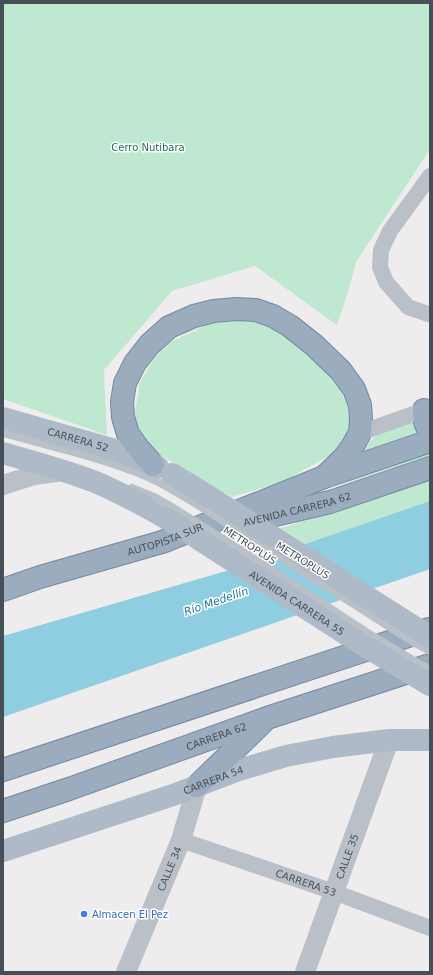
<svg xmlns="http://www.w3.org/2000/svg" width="433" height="975" viewBox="0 0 433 975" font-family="'DejaVu Sans',sans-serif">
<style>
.green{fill:#bee9d0}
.water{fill:#8fcde1}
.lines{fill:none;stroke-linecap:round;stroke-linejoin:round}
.trunk-casing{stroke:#7488a2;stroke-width:24}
.service{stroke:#b9c0c7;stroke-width:8}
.minor{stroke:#b9c0c7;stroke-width:16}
.tertiary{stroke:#b9c0c7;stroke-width:20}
.primary{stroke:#aebac8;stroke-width:22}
.trunk{stroke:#9bacbf;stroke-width:22}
.service-bridge{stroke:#b9c0c7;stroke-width:8}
.primary-bridge{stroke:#aebac8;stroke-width:22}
.shop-dot{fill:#3f7fe0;stroke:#fff;stroke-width:1.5}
.labels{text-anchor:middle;stroke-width:3;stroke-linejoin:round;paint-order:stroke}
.park-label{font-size:10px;fill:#20704b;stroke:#fff}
.street-label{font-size:10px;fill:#464e57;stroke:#fff}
.shop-label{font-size:10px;fill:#366cbe;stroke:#fff;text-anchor:start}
.water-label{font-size:11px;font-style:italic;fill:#1b7796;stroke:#fff}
</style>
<rect width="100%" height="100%" fill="#eeecec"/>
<!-- green -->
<g class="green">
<path d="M3 3H430V149L356 262 348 292 337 325 255 266 172 291 104 370 107 435 3 399Z"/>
<path d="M237 319 264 321 297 341 338 386 350 411V433L345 447 282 482 232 497 157 453 138 431 135 412 140 382 155 357 171 342 204 326Z"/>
<path d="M417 421 421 432 356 455 378 434Z"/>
<path d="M430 450V456L330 488Z"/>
<path d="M430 477V501L304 544 279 529Z"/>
</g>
<!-- water -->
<path class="water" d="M430 501V569L3 717V636L226 571Z"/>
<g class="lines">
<!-- trunk casing -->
<g class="trunk-casing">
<g id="trunk">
<path d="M424 410C424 418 424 424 430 430"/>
<path d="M153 465 138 448 128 434 123 417 122 402 125 383 135 363 149 345 169 327 194 316 214 311 236 309 256 310 273 316 290 326 314 345 341 371 354 389 360 405 361 419 360 433 352 447 344 458 324 477"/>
<path id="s6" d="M237 524 330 502 430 468"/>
<path id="s7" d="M3 590 40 577 162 542 324 477 430 441"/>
<path d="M3 770 429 629"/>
<path d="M197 786 262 723"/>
<path id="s8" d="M3 811 69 789 267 718 430 665"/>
</g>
</g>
<!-- service -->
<g class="service">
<path d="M3 433C49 446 96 456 141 474 149 477 158 482 166 486"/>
<path d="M132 488 156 498"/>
</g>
<!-- minor -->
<g class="minor">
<path d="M430 176 390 231 381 250 380 267 386 282 408 307 428 314H430"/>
<path d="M360 433 430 408"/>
<path id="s1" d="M181 840 334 892 430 928"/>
</g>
<!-- tertiary -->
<g class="tertiary">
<path d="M3 485 34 475 64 471"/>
<path id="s2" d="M126 972 181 840 197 786"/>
<path id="s3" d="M305 972 389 740"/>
</g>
<!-- primary -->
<g class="primary">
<path id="s4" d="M3 418 119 451 158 467"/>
<path d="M3 453C36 463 69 471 100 484 123 494 144 506 166 518"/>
<path id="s5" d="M3 851 173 795 239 770 286 756 333 747 389 740H430"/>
</g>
<!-- trunk -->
<use href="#trunk" class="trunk"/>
<!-- service-bridge -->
<g class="service-bridge">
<path d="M166 486 195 503 413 642 430 651"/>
<path d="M156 498 170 506 249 555 371 635 416 662 430 670"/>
</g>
<!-- primary-bridge -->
<g class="primary-bridge">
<path d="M172 474 210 497 430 637"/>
<path id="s9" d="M166 518 355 640 430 685"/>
</g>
</g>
<!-- markers -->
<circle class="shop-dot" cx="84" cy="914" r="4"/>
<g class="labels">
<!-- park labels -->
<g class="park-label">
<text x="148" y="151">Cerro Nutibara</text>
</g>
<!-- street labels -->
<g class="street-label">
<text dy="4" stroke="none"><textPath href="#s4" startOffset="78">CARRERA 52</textPath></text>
<text dy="4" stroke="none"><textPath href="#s6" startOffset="62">AVENIDA CARRERA 62</textPath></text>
<text dy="4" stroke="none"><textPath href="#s7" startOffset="170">AUTOPISTA SUR</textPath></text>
<text transform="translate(250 545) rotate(33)" y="4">METROPLÚS</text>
<text transform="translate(303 560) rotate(32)" y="4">METROPLUS</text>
<text dy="4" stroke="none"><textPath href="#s9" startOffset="156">AVENIDA CARRERA 55</textPath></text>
<text dy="4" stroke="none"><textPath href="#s8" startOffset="226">CARRERA 62</textPath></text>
<text dy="4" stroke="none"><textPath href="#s5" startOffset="222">CARRERA 54</textPath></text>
<text dy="4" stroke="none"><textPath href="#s3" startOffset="123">CALLE 35</textPath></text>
<text dy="4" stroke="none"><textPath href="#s2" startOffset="112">CALLE 34</textPath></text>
<text dy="4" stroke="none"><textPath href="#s1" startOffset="132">CARRERA 53</textPath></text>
</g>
<!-- shop labels -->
<g class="shop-label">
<text x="92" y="918">Almacen El Pez</text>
</g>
<!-- water labels -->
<g class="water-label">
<text transform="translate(216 601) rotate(-19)" y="4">Río Medellín</text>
</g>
</g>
<!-- border -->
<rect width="433" height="975" fill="none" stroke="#464e57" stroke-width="8"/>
</svg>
